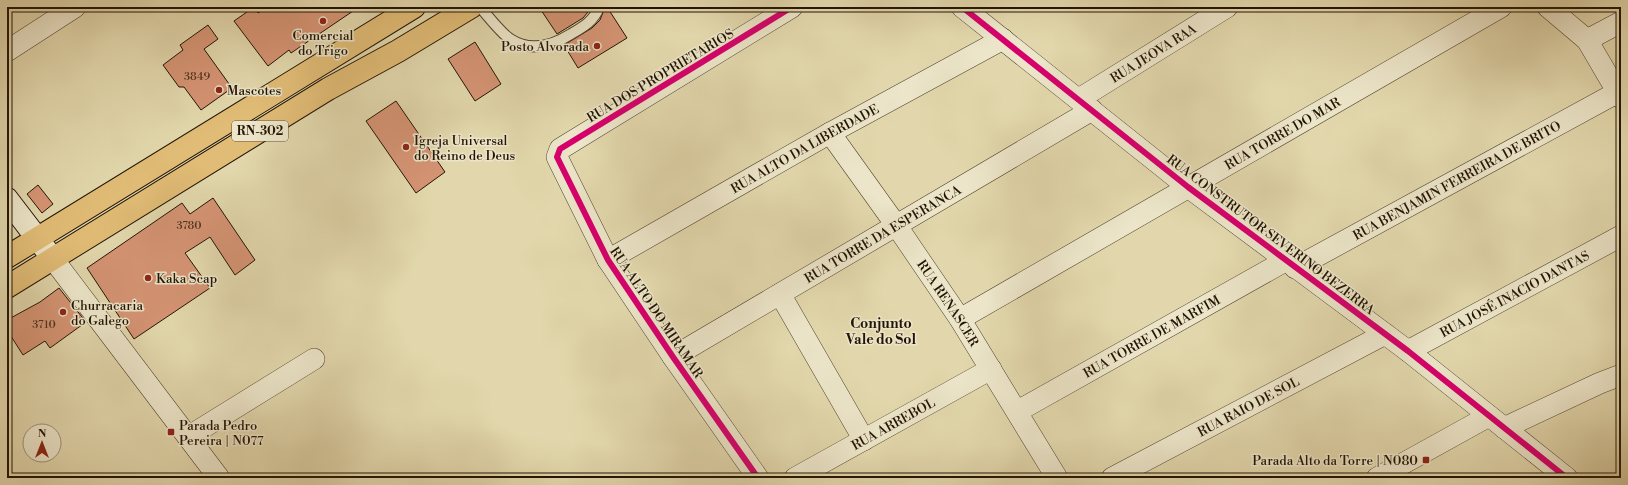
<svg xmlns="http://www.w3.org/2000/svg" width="1628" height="485" viewBox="0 0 1628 485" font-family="'Libre Bodoni',serif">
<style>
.building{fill:#d59474;stroke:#221404}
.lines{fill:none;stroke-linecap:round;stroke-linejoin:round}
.lane-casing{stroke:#52452e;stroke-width:12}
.street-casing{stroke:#52452e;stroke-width:22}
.secondary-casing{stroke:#221404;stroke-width:24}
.primary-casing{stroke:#221404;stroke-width:24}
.lane{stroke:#ece5c9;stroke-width:10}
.street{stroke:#ece5c9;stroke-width:21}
.secondary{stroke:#ece5c9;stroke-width:22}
.primary{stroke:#e1bc76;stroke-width:22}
.cycleway-casing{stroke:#ece5c9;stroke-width:8}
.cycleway{stroke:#d6006c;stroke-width:6}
.poi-dot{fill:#8f2418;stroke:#ece5c9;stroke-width:1.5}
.labels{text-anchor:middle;stroke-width:3;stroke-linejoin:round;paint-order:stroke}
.number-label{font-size:11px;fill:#4f3420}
.shield{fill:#ece5c9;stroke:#5f533f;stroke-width:1}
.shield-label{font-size:12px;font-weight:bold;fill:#221404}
.poi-label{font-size:13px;fill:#221404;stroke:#ece5c9;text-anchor:start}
.street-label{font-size:13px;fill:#221404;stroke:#ece5c9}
.neighbourhood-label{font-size:14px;font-weight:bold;fill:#221404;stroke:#ece5c9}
</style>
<rect width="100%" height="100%" fill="#e2d7ac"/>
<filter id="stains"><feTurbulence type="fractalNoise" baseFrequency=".005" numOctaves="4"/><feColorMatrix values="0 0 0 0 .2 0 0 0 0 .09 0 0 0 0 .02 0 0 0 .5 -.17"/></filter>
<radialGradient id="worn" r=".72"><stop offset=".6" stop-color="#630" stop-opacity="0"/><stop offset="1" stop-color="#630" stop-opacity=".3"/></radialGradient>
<!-- building -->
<g class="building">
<path d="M254 7 258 13 267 7H359L291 53 289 50 268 66 234 21Z"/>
<path d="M539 7H592L583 18 557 34Z"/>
<path d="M605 7H607L627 38 578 68 564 45 592 28 600 20Z"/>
<path d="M208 25 218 39 204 49 232 88 201 110 184 87H179L163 65 183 50 180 45Z"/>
<path d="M475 42 501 84 475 101 448 59Z"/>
<path d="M396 101 445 172 416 193 366 121Z"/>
<path d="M38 185 53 204 42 213 27 194Z"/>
<path d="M213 198 255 260 235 275 210 237 185 253 210 288 134 339 87 268 182 203 190 214Z"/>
<path d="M59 288 86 322 50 348 45 341 23 355 7 330V320L40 302Z"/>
</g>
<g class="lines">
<!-- lane casing -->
<g class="lane-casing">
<path id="lane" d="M480 7C488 16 500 32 510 39 530 52 552 46 571 34 583 27 594 21 599 7"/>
</g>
<!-- street casing -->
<g class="street-casing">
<g id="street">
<path d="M962 7 1188 187 1408 351 1567 478"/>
<path d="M1548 7 1587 40 1621 98"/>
<path d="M1587 40 1621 22"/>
<path d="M7 51 75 7"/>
<path id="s1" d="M1079 99 1227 7"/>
<path id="s2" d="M830 133 896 225 960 319 1057 478"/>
<path d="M53 259 219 478"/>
<path id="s3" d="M608 260 830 133 1003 39"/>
<path id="s4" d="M1295 268 1618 92"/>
<path d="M780 294 864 440"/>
<path id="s5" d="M960 319 1501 7"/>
<path id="s6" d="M1408 351 1621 236"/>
<path id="s7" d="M673 357 1092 110"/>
<path id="s8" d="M1018 411 1285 261"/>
<path d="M1504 428 1600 383 1621 375"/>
<path d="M188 437 314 359"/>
<path d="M758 478 673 357 608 260 557 157 560 149 792 7"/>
<path id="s9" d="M795 478 991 369"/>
<path id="s10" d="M1112 478 1385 334"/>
<path d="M1377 478 1489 416"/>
</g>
</g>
<!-- secondary casing -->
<g class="secondary-casing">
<path id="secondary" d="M7 199 53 259"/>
</g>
<!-- primary casing -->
<g class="primary-casing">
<g id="primary">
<path d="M7 257 414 7"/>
<path d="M7 287 328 89 398 51 471 7"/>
</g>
</g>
<!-- lane -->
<use href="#lane" class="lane"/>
<!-- street -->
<use href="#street" class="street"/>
<!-- secondary -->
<use href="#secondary" class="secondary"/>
<!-- primary -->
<use href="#primary" class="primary"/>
<!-- cycleway casing -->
<g class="cycleway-casing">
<g id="cycleway">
<path d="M962 7 1188 187 1408 351 1567 478"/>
<path d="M758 478 673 357 608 260 557 157 560 149 792 7"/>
</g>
</g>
<!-- cycleway -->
<use href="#cycleway" class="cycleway"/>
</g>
<!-- markers -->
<g class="poi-dot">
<circle cx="323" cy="21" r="4"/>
<circle cx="597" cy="46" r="4"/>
<circle cx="219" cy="90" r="4"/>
<circle cx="406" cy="147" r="4"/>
<circle cx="148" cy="278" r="4"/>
<circle cx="63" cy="312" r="4"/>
<rect x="167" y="428" width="8" height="8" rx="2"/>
<rect x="1422" y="456" width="8" height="8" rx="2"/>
</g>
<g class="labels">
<!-- number labels -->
<g class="number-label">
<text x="197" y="80">3849</text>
<text x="189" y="229">3780</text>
<text x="44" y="328">3710</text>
</g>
<!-- shield labels -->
<rect class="shield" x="232" y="121" width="56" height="20" rx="3"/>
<g class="shield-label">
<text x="260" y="135">RN-302</text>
</g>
<!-- poi labels -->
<g class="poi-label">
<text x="323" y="40" text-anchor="middle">Comercial<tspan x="323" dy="15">do Trigo</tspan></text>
<text x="589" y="51" text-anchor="end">Posto Alvorada</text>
<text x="227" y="95">Mascotes</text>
<text x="414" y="145">Igreja Universal<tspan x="414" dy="15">do Reino de Deus</tspan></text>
<text x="156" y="283">Kaka Scap</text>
<text x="71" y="310">Churracaria<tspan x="71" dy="15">do Galego</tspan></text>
<text x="179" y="430">Parada Pedro<tspan x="179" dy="15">Pereira | N077</tspan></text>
<text x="1418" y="465" text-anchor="end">Parada Alto da Torre | N080</text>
</g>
<!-- street labels -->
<g class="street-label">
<text dy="5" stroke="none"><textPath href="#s1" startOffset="87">RUA JEOVA RAA</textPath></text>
<text transform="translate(660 75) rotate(-31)" y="5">RUA DOS PROPRIETARIOS</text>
<text dy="5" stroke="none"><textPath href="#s5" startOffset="372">RUA TORRE DO MAR</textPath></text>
<text dy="5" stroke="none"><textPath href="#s3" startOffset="226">RUA ALTO DA LIBERDADE</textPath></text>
<text dy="5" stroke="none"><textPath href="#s4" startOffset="184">RUA BENJAMIN FERREIRA DE BRITO</textPath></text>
<text dy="5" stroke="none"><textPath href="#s7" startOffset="243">RUA TORRE DA ESPERANCA</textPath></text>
<text transform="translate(1271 234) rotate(37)" y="5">RUA CONSTRUTOR SEVERINO BEZERRA</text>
<text dy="5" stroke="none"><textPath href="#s6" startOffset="121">RUA JOSÉ INACIO DANTAS</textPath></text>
<text dy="5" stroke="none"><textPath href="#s2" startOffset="207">RUA RENASCER</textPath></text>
<text transform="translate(657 312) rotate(56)" y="5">RUA ALTO DO MIRAMAR</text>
<text dy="5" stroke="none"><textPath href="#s8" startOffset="153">RUA TORRE DE MARFIM</textPath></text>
<text dy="5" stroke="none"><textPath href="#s10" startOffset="154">RUA RAIO DE SOL</textPath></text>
<text dy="5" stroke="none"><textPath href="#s9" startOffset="112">RUA ARREBOL</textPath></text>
</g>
<!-- neighbourhood labels -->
<g class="neighbourhood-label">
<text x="881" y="328">Conjunto<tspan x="881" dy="16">Vale do Sol</tspan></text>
</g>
</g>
<!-- margin -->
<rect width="1628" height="485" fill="none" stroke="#e2d7ac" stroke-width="24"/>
<rect x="8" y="8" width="1612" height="469" fill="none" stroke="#221404" stroke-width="2"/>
<rect x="12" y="12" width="1604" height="461" fill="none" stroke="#221404"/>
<!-- north arrow -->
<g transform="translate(42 443)"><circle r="19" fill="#ece5c9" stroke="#9b917a"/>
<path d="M0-3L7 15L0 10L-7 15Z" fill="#8f2418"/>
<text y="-6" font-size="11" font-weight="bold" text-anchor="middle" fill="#221404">N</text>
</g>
<rect width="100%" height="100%" filter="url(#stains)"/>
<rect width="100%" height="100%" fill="url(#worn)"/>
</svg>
